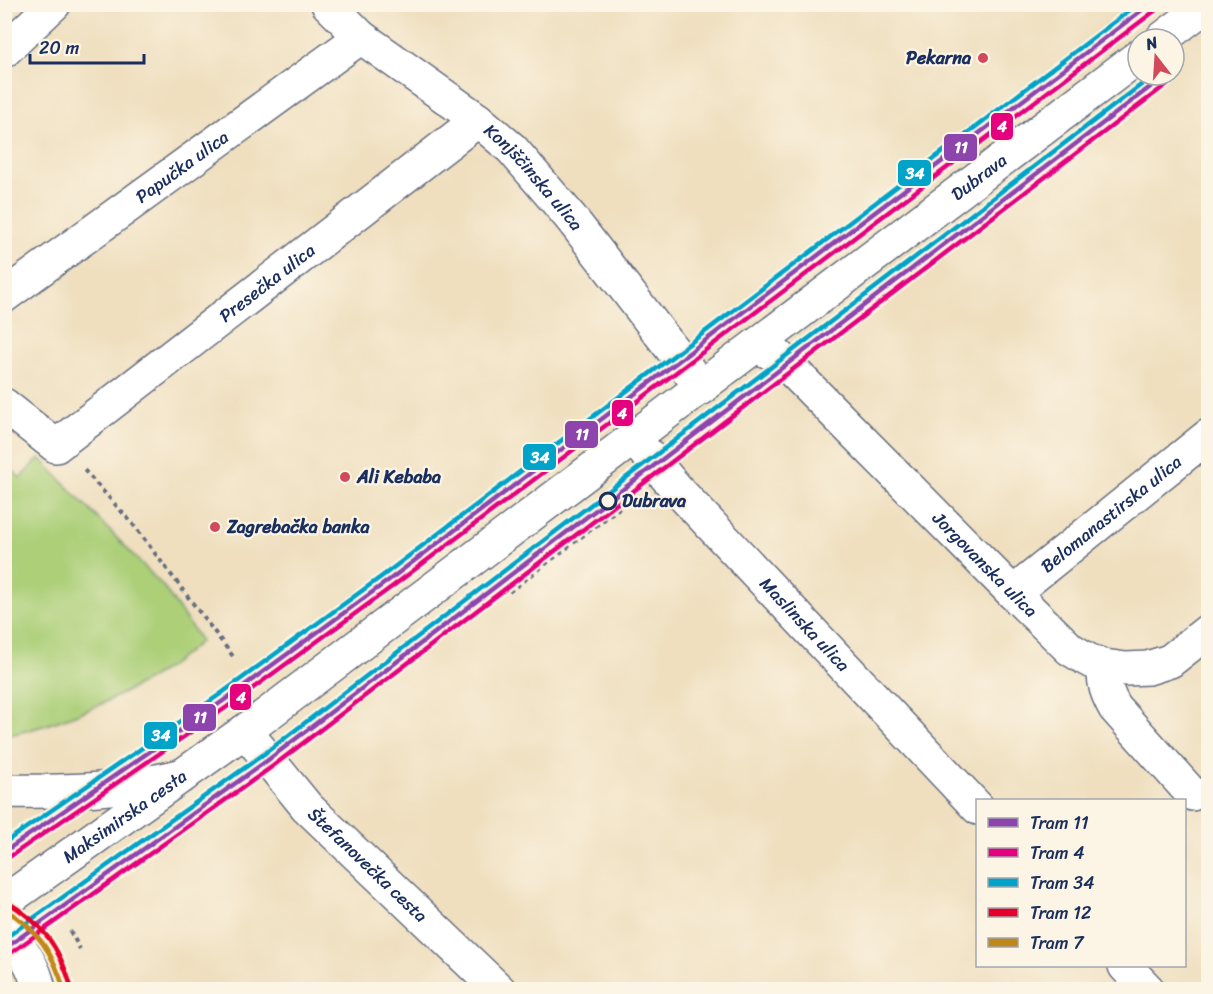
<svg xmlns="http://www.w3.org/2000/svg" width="1213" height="994" viewBox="0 0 1213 994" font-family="Sriracha,sans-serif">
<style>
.green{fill:#accf78;stroke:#647f6b;stroke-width:1.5}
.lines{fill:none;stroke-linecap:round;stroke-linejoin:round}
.minor-casing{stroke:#656d80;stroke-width:36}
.major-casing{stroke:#656d80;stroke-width:36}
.path{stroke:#656d80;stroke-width:4;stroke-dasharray:4.5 4.5;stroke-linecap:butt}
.minor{stroke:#fff;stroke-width:33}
.major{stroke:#fff;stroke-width:33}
.tram-1-casing{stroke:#fcf5e5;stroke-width:9}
.tram-2-casing{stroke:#fcf5e5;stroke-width:9}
.tram-3-casing{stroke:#fcf5e5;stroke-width:9}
.tram-4-casing{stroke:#fcf5e5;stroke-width:9}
.tram-5-casing{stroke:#fcf5e5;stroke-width:9}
.tram-1{stroke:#8e44ad;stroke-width:4.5}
.tram-2{stroke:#e5007d;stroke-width:4.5}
.tram-3{stroke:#01a3c8;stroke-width:4.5}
.tram-4{stroke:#e4002b;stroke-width:4.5}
.tram-5{stroke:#c08818;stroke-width:4.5}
.poi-dot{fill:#d1495b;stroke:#fcf5e5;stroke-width:2}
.stop-dot{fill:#fcf5e5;stroke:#1b2f5e;stroke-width:3}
.labels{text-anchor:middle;stroke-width:4.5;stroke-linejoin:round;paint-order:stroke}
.poi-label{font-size:18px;font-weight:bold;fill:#1b2f5e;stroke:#fcf5e5;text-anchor:start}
.street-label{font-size:18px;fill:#1b2f5e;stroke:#fcf5e5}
.stop-label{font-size:18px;font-weight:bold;fill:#1b2f5e;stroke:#fcf5e5;text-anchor:start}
.line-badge{stroke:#fcf5e5;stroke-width:2}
.badge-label{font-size:16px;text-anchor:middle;font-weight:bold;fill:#fff}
</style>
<rect width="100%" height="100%" fill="#fcf5e5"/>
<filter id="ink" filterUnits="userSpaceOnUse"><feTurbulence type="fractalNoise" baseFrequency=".0167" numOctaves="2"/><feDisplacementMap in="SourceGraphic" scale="12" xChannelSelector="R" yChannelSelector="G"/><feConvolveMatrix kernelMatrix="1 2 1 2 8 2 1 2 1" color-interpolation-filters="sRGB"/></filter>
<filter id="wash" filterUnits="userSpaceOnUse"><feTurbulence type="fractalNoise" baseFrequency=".008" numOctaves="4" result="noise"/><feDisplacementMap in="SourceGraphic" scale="24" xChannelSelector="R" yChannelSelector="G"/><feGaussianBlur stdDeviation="1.35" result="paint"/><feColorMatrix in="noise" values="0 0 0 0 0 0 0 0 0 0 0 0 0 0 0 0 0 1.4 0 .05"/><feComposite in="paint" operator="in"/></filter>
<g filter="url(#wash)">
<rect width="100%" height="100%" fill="#efdfbf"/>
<!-- green -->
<path class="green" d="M40 458 163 586 201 641C189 651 177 662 164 670 116 700 60 724 5 736V462L20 478Z"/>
</g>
<g filter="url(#ink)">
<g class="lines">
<!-- minor casing -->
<g class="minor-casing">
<g id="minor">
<path id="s1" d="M328 4 361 37 478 120 512 149 571 218 702 388"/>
<path d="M4 51 54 4"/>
<path id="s2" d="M4 296 361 37"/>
<path id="s3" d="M756 346 778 356 1013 593 1070 649 1088 660 1104 666 1126 669 1148 668 1170 661 1208 631"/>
<path id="s4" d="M4 405 56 446 478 120"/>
<path id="s5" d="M634 439 676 488 978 808"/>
<path id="s6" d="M1013 593 1208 436"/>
<path d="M1104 666C1103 683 1107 694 1115 708L1192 794"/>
<path id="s7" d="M245 731 307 807 499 990"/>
<path d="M4 791C70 792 120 791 184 775"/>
<path d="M4 933C22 947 35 967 39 990"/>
<path d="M1125 966 1148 990"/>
</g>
</g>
<!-- major casing -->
<g class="major-casing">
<g id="major">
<path d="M1162 39 1208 4"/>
<path id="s8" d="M4 902 245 731 1138 57"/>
</g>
</g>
<!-- path -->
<g class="path">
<path d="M84 470 132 523 235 659"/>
<path d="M509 592 635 496"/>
<path d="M70 931 80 949"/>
</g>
<!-- minor -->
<use href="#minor" class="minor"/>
<!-- major -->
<use href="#major" class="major"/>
<!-- tram-1 casing -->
<g class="tram-1-casing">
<g id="tram-1">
<path d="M4 852 223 701 389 580 1150 4"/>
<path d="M4 949 268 760 1166 75"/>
</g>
</g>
<!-- tram-2 casing -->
<g class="tram-2-casing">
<g id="tram-2">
<path d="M8 858 227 707 393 586 1156 10"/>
<path d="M8 955 273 766 1171 81"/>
</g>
</g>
<!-- tram-3 casing -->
<g class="tram-3-casing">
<g id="tram-3">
<path d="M4 843 219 695 385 574 1138 4"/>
<path d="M4 939 264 754 1154 75"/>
</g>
</g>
<!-- tram-4 casing -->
<g class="tram-4-casing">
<path id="tram-4" d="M4 900C43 923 60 947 72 990"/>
</g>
<!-- tram-5 casing -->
<g class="tram-5-casing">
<path id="tram-5" d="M4 909C37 928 54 954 64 990"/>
</g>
<!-- tram-1 -->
<use href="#tram-1" class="tram-1"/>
<!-- tram-2 -->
<use href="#tram-2" class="tram-2"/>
<!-- tram-3 -->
<use href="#tram-3" class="tram-3"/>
<!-- tram-4 -->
<use href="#tram-4" class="tram-4"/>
<!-- tram-5 -->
<use href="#tram-5" class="tram-5"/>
</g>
</g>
<!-- markers -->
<g class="poi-dot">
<circle cx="983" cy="58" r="6"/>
<circle cx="345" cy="477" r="6"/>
<circle cx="215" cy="527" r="6"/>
</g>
<circle class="stop-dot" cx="608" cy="501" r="8"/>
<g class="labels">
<!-- poi labels -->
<g class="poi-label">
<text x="971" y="64" text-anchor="end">Pekarna</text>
<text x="357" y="483">Ali Kebaba</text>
<text x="227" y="533">Zagrebačka banka</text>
</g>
<!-- street labels -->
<g class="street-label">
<text dy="6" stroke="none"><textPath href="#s2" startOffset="220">Papučka ulica</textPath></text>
<text dy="6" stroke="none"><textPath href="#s8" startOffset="1215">Dubrava</textPath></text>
<text dy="6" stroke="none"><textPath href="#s1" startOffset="270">Konjščinska ulica</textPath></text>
<text dy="6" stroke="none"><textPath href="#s4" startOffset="333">Presečka ulica</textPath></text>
<text dy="6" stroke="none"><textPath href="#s6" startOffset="126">Belomanastirska ulica</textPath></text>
<text dy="6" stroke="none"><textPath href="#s3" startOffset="318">Jorgovanska ulica</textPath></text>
<text dy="6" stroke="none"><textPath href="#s5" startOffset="252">Maslinska ulica</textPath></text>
<text dy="6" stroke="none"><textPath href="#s8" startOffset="148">Maksimirska cesta</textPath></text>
<text dy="6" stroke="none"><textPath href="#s7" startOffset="182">Štefanovečka cesta</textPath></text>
</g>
<!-- stop labels -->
<g class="stop-label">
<text x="622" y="507">Dubrava</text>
</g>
</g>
<g class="line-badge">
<rect x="990" y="112" width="24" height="29" rx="6" fill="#e5007d"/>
<rect x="943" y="133" width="35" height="29" rx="6" fill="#8e44ad"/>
<rect x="897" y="159" width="35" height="28" rx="6" fill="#01a3c8"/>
<rect x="611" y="399" width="23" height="28" rx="6" fill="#e5007d"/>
<rect x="564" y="420" width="35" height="29" rx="6" fill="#8e44ad"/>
<rect x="522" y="443" width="35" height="28" rx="6" fill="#01a3c8"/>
<rect x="229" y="683" width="23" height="28" rx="6" fill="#e5007d"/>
<rect x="182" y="703" width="35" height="29" rx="6" fill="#8e44ad"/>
<rect x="143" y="721" width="35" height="29" rx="6" fill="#01a3c8"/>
</g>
<g class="badge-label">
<text x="1002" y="132">4</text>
<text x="961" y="153">11</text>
<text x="915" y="179">34</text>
<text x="622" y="419">4</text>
<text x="582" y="440">11</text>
<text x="540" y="463">34</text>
<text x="241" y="703">4</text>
<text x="200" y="723">11</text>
<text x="161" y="741">34</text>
</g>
<!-- margin -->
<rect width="1213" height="994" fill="none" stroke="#fcf5e5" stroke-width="24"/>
<!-- legend -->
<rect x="976" y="799" width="210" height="168" fill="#fcf5e5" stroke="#a2a6af" stroke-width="1.5"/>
<rect x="988" y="818" width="30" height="9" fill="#8e44ad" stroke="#a2a6af" stroke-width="1.5"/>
<text x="1030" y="829" font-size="18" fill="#1b2f5e">Tram 11</text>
<rect x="988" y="848" width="30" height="9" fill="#e5007d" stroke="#a2a6af" stroke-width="1.5"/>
<text x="1030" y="859" font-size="18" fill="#1b2f5e">Tram 4</text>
<rect x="988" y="878" width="30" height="9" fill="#01a3c8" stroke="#a2a6af" stroke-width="1.5"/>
<text x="1030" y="889" font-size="18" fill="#1b2f5e">Tram 34</text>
<rect x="988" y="908" width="30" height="9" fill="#e4002b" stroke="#a2a6af" stroke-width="1.5"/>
<text x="1030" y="919" font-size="18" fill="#1b2f5e">Tram 12</text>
<rect x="988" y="938" width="30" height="9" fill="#c08818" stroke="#a2a6af" stroke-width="1.5"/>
<text x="1030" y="949" font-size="18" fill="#1b2f5e">Tram 7</text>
<!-- north arrow -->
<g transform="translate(1156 57) rotate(343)"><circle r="28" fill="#fcf5e5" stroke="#a2a6af" stroke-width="1.5"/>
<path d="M0-4.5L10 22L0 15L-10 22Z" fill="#d1495b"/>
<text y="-9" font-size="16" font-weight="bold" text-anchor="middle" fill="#1b2f5e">N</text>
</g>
<!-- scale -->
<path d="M30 54v9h114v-9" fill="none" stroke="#1b2f5e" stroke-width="3"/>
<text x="39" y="54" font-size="18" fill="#1b2f5e" stroke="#fcf5e5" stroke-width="4.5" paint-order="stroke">20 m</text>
</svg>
